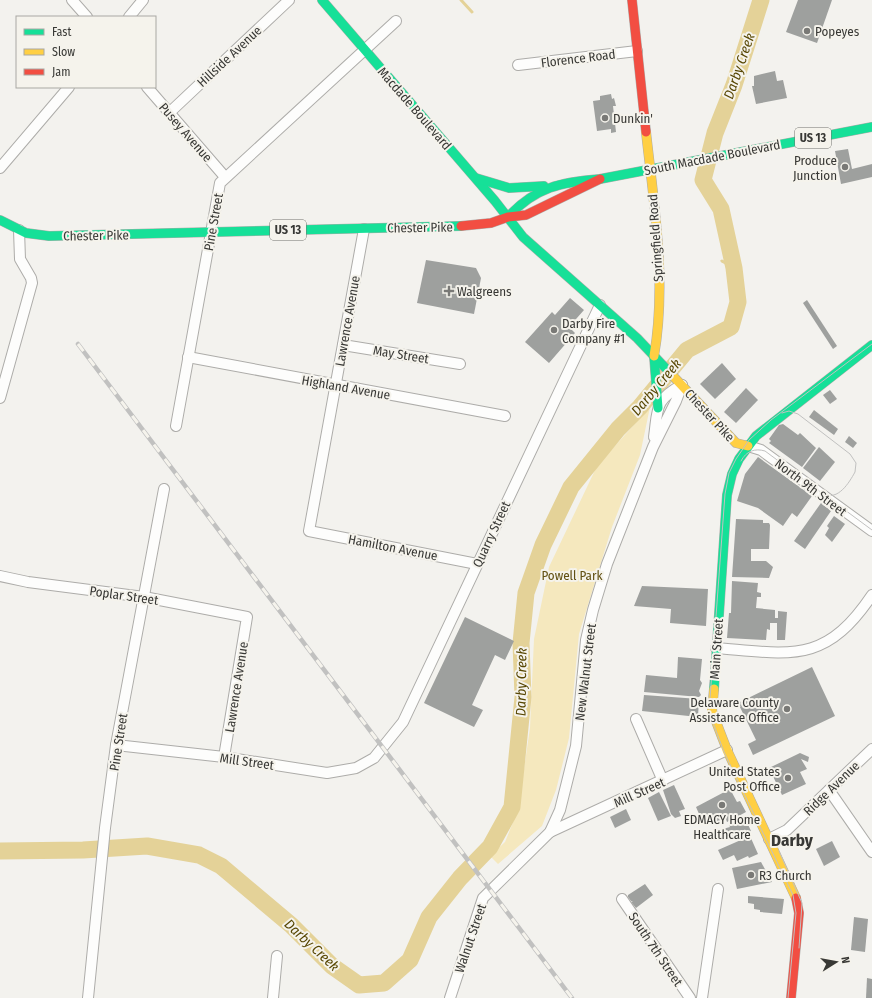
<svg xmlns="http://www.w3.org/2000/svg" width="872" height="998" viewBox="0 0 872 998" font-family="'Fira Sans Condensed',sans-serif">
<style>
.green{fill:#f5e8be}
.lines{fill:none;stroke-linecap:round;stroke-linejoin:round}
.stream{stroke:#e4d298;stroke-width:3}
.river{stroke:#e4d298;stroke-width:17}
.building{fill:#9ea09e}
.street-casing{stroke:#adaca9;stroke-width:12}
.fast-casing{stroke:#adaca9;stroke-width:10}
.slow-casing{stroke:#adaca9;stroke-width:10}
.jam-casing{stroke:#adaca9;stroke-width:10}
.street{stroke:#fdfdfc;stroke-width:10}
.fast{stroke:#16e098;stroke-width:9}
.slow{stroke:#ffcf43;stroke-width:9}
.jam{stroke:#f24e42;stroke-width:9}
.tram{stroke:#c1c1c0;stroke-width:1}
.rail-casing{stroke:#c1c1c0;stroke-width:4.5}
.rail{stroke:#f5f3ec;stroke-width:3;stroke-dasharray:9;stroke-linecap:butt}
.poi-dot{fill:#797976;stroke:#f5f3ec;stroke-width:1.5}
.labels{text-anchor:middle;stroke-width:4;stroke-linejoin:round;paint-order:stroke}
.shield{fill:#f5f3ec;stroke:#71706c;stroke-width:1}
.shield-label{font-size:12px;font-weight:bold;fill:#383835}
.poi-label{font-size:13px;fill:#383835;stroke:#f5f3ec;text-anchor:start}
.street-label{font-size:13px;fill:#383835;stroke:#f5f3ec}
.park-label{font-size:13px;fill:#625012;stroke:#f5f3ec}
.water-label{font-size:14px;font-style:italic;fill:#574602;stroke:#f5f3ec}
.district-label{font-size:17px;font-weight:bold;fill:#383835;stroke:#f5f3ec}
</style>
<rect width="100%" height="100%" fill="#f3f2ee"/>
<!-- green -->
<path class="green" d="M650 407 640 455 612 527 579 634 569 738 556 790 542 826 498 864 490 856 505 842 518 810 530 728 534 639 549 567 597 466Z"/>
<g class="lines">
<!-- stream -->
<g class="stream">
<path d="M461 0 472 12"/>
<path d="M722 261 734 268"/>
</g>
<!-- river -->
<path class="river" d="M0 851 83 850 147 846 199 855 221 866 291 925 332 966 359 985 384 983 410 960 429 917 460 878 490 847 512 807 523 697 521 643 526 593 543 545 571 487 618 429 640 407 687 350 731 327 738 302 734 268 721 209 703 180 715 133 734 85 761 0"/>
</g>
<!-- building -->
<g class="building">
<path d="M798 0H832L817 43 786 32Z"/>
<path d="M775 71 777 81 783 80 787 98 756 104 752 86H754V76Z"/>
<path d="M611 94 612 99 614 98 616 106H613L616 132 611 133V129L597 131 593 101 600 100V96Z"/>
<path d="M848 149 852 169 872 164V177L841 184 835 151Z"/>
<path d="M426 260 476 268 481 278 474 314 417 303Z"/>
<path d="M570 298 584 310 569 327 575 333 549 363 525 342 552 312 555 315Z"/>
<path d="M807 300 837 346 833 349 803 303Z"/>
<path d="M722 363 736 379 715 399 700 384Z"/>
<path d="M746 388 758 400 736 423 724 412Z"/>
<path d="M830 390 837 399 830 404 823 395Z"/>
<path d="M814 410 838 429 834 435 809 417Z"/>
<path d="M783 424 798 435 800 433 816 448 802 467 769 443 771 441 769 439 779 425Z"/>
<path d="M849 436 857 443 853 448 845 442Z"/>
<path d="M819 447 835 462 820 481 803 468Z"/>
<path d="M758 457 812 496 797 517 792 513 783 526 758 508 737 501 745 474Z"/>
<path d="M821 503 831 511 805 549 794 541Z"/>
<path d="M834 516 845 524 832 542 825 535 829 528 827 526 829 523Z"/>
<path d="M736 519 763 520V523H769L770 525 769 549H751V561H766L773 567 769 578 732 577Z"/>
<path d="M732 581 758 583 757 592 761 593V597H757L756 608 775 610V618H778V611L787 612 785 640H777V623H770V630L767 629 766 640 727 638 729 613H731Z"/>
<path d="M642 586 708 589 706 626 670 623 671 609 634 606Z"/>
<path d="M465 617 514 641 505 660 495 655 472 705 483 710 474 727 424 703Z"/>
<path d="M678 657 702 659 700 680 702 683 699 691 701 695 699 697 644 692 646 675 677 678Z"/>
<path d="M812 667 835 716 753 755 748 744 756 740 738 703Z"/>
<path d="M644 695 699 699 698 717 642 711Z"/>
<path d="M800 753 809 757 808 762 801 759 807 769 800 772 806 784 782 795 769 768Z"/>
<path d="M674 785 685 809 679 811 681 816 675 818 671 814 663 790Z"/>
<path d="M730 789 737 802 740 801 746 812 727 822 726 819 713 825 711 820 703 823 696 807Z"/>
<path d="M659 792 671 816 658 821 648 798Z"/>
<path d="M626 809 631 820 615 828 610 817Z"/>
<path d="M745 818 751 831 724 841 719 830 730 827 729 825Z"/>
<path d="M750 836 758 854 749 858 748 856 737 861 734 855 723 860 718 850Z"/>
<path d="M832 841 840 857 824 866 816 849Z"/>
<path d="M761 862 772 882 737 889 732 868Z"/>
<path d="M645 884 653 895 636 908 631 902 633 901H631L628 897V895Z"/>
<path d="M748 896 784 899 782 914 760 912V910L754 909V904L748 903Z"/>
<path d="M854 917 868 919 865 952 851 950Z"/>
<path d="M867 978 872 979V998H866Z"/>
</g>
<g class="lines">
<!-- street casing -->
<g class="street-casing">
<g id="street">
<path d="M72 0 87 17"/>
<path d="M129 17 143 0"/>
<path d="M518 65 637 51"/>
<path d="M147 87 225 177"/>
<path d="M169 113 289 0"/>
<path d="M0 168 69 87"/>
<path d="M364 229 309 531 477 564"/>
<path d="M343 345 460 364"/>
<path d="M188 357 505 416"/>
<path d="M0 398 32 283 31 278 20 259 19 230"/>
<path d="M176 426 220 183 396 21"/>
<path d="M654 437C658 409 654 400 682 385"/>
<path d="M748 446 761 450 872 531"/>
<path d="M0 576 28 582 144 597 247 617 224 757"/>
<path d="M716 648C791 654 825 665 872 595"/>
<path d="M636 719 663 781"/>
<path d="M116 745 224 757 327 773 356 768 374 758 403 722 600 305"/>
<path d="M829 790 872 852"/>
<path d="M550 832 727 750"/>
<path d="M769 839 787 830 872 749"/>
<path d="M622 899 690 998"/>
<path d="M88 998 105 828 116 745 164 489"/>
<path d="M273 998 277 956"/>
<path d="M450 998 483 898 550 832 560 810 576 746 586 640 593 610 607 564 653 447 676 401 682 385"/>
<path d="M702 998 718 889"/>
</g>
</g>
<!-- fast casing -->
<g class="fast-casing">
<g id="fast">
<path d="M322 0 495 201 523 237 637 338 673 376"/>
<path d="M476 178 509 188 544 186"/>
<path d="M508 217C535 187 562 182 600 179L872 127"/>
<path d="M0 220 26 233 49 236 461 226"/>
<path d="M654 356 658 408"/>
<path d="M714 689 727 495 732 474 739 459 756 436 872 345"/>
</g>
</g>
<!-- slow casing -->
<g class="slow-casing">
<g id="slow">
<path d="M646 132C654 205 667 282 654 356"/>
<path d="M673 376 736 443 748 446"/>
<path d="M714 689 712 711 727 750 796 898"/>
</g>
</g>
<!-- jam casing -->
<g class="jam-casing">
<g id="jam">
<path d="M632 0 646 132"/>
<path d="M461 226 491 223 508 217 526 215 600 179"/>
<path d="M791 998 799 913 796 898"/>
</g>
</g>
<!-- street -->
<use href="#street" class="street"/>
<!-- fast -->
<use href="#fast" class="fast"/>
<!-- slow -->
<use href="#slow" class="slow"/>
<!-- jam -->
<use href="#jam" class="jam"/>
<!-- tram -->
<g class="tram">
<path d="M782 413 789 411 798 414 850 454 856 463 855 472C849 483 838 501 824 494"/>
<path d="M741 461C746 451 755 448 765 451L872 530"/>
<path d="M779 851 802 903 799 948"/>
<path d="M788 998 796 913 793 895 724 752 709 712 725 494 729 473 736 459 749 440 771 420 872 344"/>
</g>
<!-- rail casing -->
<g class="rail-casing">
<path id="rail" d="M78 344 572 998"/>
</g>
<!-- rail -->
<use href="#rail" class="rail"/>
</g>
<!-- markers -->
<g class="poi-dot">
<circle cx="807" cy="31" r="4"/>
<circle cx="605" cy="118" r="4"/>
<circle cx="845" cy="167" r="4"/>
<path d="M447 285h4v4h4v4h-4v4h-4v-4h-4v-4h4z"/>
<circle cx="554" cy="330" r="4"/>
<circle cx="787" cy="709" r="4"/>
<circle cx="788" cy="778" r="4"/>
<circle cx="722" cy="805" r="4"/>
<circle cx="751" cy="875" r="4"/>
</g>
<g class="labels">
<!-- shield labels -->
<g class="shield">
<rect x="795" y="128" width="36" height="20" rx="3"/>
<rect x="270" y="220" width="36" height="20" rx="3"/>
</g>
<g class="shield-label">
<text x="813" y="142">US 13</text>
<text x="288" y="234">US 13</text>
</g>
<!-- poi labels -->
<g class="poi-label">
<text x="815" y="36">Popeyes</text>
<text x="613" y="123">Dunkin'</text>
<text x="837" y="165" text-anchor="end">Produce<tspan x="837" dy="15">Junction</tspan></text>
<text x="457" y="296">Walgreens</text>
<text x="562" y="328">Darby Fire<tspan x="562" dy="15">Company #1</tspan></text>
<text x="779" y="707" text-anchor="end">Delaware County<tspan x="779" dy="15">Assistance Office</tspan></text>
<text x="780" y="776" text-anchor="end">United States<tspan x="780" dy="15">Post Office</tspan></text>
<text x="722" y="824" text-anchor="middle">EDMACY Home<tspan x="722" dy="15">Healthcare</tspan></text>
<text x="759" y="880">R3 Church</text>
</g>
<!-- street labels -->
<g class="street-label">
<text transform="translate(229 56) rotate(-43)" y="5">Hillside Avenue</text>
<text transform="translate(578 58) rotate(-7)" y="5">Florence Road</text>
<text transform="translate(415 108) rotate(49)" y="5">Macdade Boulevard</text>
<text transform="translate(186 132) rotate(49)" y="5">Pusey Avenue</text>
<text transform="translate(712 157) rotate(-11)" y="5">South Macdade Boulevard</text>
<text transform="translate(213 222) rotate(-80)" y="5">Pine Street</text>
<text transform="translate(420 227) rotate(-1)" y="5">Chester Pike</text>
<text transform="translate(96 235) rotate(-1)" y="5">Chester Pike</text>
<text transform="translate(655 238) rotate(-94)" y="5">Springfield Road</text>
<text transform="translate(347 321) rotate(-80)" y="5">Lawrence Avenue</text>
<text transform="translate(401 354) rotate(9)" y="5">May Street</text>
<text transform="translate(346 387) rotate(10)" y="5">Highland Avenue</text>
<text transform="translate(710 415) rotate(47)" y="5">Chester Pike</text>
<text transform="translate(811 487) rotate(37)" y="5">North 9th Street</text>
<text transform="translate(491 534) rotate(-65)" y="5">Quarry Street</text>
<text transform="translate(393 547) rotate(11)" y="5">Hamilton Avenue</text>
<text transform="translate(124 595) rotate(8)" y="5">Poplar Street</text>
<text transform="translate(716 649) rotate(-86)" y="5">Main Street</text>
<text transform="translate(585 672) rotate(-83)" y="5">New Walnut Street</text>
<text transform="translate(236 687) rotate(-81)" y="5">Lawrence Avenue</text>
<text transform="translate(118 742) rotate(-81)" y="5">Pine Street</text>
<text transform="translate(247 761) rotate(8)" y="5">Mill Street</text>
<text transform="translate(831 788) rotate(-44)" y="5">Ridge Avenue</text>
<text transform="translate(639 792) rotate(-24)" y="5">Mill Street</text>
<text transform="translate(470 938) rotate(-71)" y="5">Walnut Street</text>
<text transform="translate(656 949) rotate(56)" y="5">South 7th Street</text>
</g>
<!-- park labels -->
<g class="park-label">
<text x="572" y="580">Powell Park</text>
</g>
<!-- water labels -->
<g class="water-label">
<text transform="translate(739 66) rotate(-71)" y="5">Darby Creek</text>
<text transform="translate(656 387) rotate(-50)" y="5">Darby Creek</text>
<text transform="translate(521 682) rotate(-89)" y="5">Darby Creek</text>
<text transform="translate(312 945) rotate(43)" y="5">Darby Creek</text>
</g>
<!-- district labels -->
<g class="district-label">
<text x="792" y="846">Darby</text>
</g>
</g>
<!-- legend -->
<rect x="16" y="16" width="140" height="72" fill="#f5f3ec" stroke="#a9a8a3"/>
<rect x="24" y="29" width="20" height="6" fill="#16e098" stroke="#a9a8a3"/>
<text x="52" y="36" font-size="12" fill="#383835">Fast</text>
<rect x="24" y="49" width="20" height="6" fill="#ffcf43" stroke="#a9a8a3"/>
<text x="52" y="56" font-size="12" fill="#383835">Slow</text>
<rect x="24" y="69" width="20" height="6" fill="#f24e42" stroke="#a9a8a3"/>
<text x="52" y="76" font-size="12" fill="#383835">Jam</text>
<!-- north arrow -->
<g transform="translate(836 962) rotate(79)" stroke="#f5f3ec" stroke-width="3" paint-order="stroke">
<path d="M0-3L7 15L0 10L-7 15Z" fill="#383835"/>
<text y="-6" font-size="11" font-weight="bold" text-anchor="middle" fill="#383835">N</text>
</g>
</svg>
